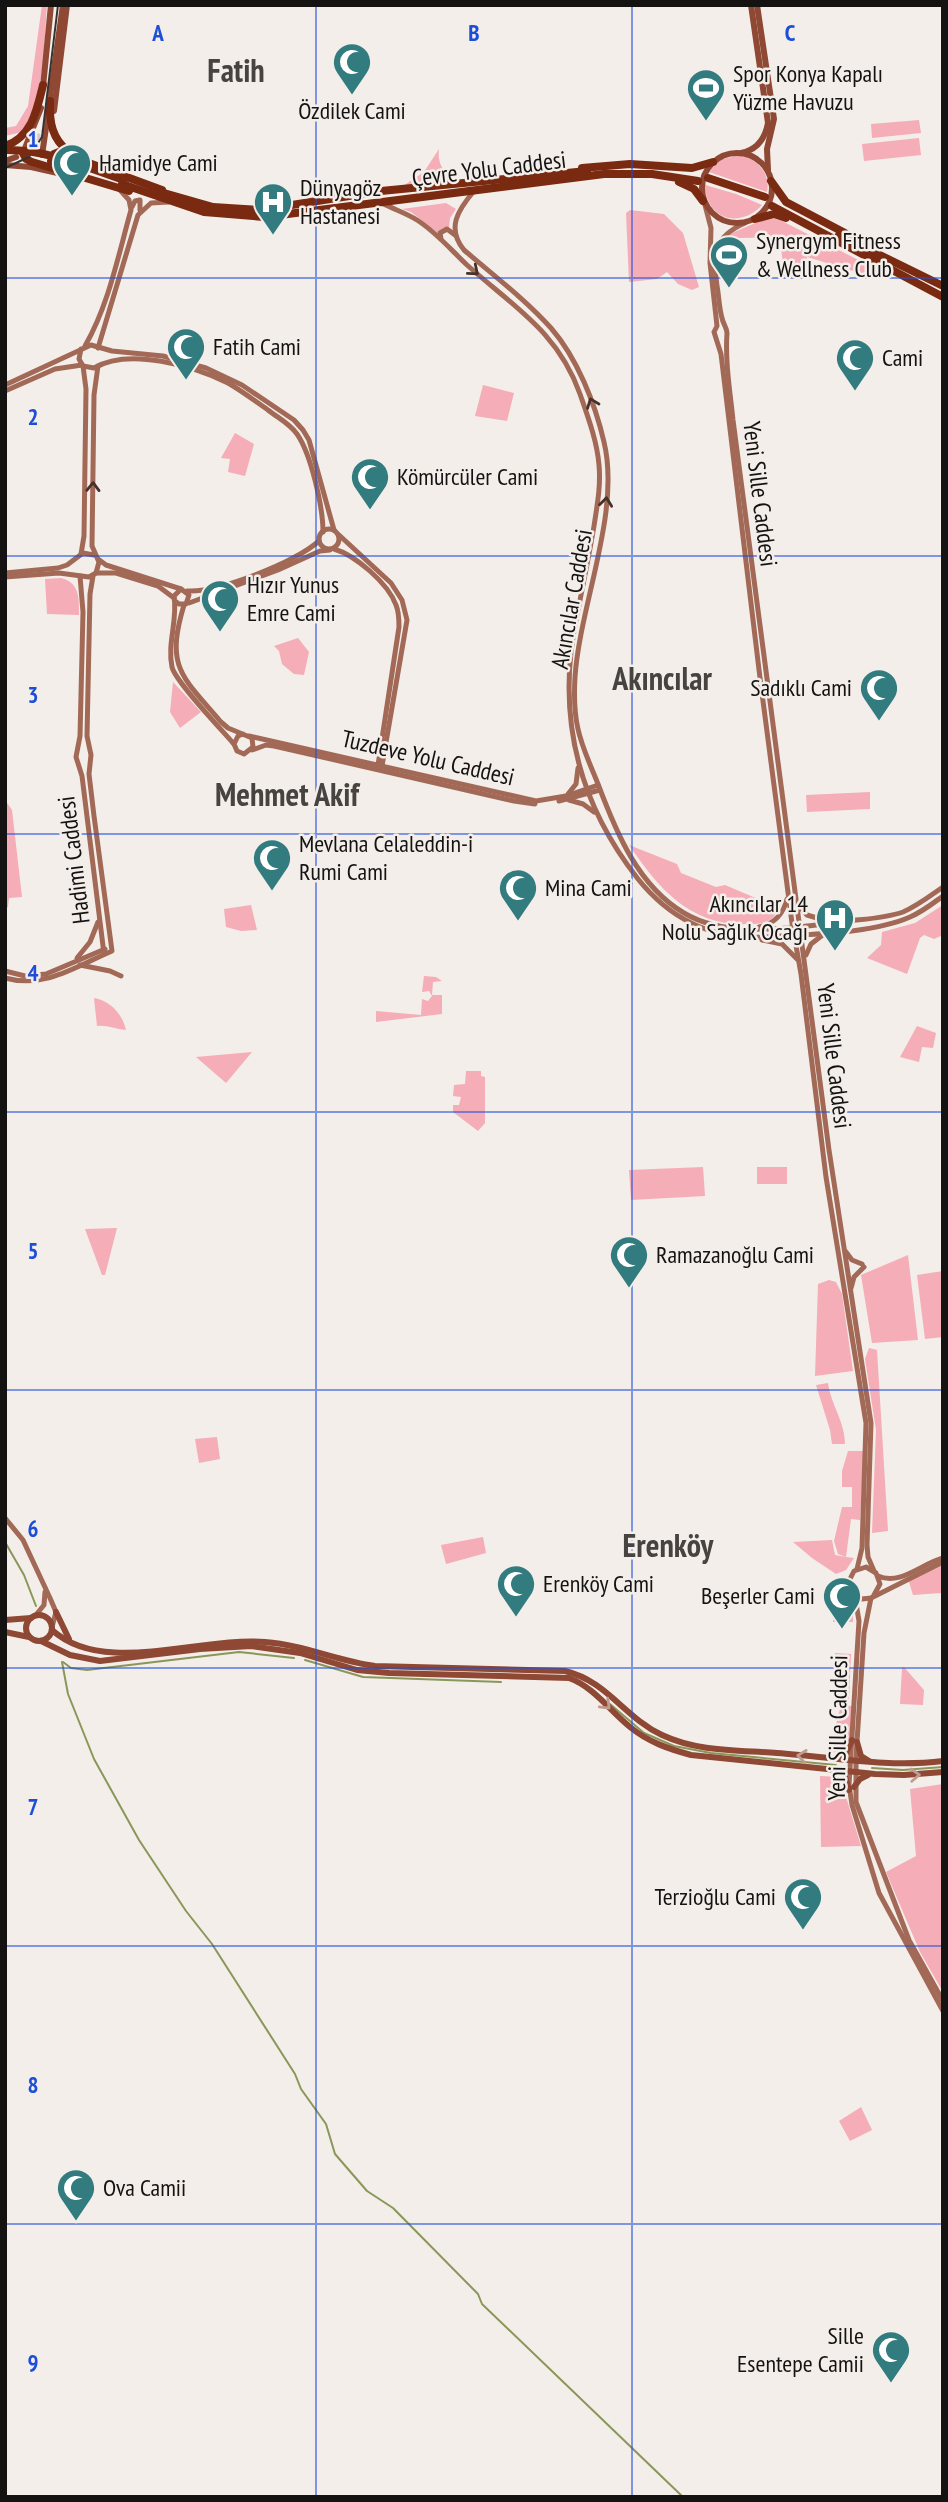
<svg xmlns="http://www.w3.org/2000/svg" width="948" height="2502" viewBox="0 0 948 2502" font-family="'PT Sans Narrow',sans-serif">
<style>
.green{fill:#f5adb7}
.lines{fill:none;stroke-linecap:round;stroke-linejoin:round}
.stream{stroke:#8a9758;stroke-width:2}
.primary-tunnel{stroke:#d2cdca;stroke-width:6;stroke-dasharray:6 3;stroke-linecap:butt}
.secondary{stroke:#a36957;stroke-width:5}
.primary{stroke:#8e4834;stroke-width:6}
.highway{stroke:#7a2a11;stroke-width:8}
.tram{stroke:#363432;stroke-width:2}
.highway-bridge{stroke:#7a2a11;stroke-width:8}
.oneway{stroke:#47312a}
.oneway2{stroke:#c09b8f}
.grid{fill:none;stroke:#1d4ed8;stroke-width:2;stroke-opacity:0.55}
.labels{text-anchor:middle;stroke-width:5;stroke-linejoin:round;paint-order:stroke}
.poi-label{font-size:24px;fill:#151312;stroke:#f3eeea;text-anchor:start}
.street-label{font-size:24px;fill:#151312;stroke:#f3eeea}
.district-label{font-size:32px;font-weight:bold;fill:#474340;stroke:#f3eeea}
.grid-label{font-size:23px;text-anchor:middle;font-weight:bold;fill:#1d4ed8;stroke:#f3eeea;stroke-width:5;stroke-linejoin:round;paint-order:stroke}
</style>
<rect width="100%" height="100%" fill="#f3eeea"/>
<!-- green -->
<g class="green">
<path d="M42 5H47C44 43 45 101 22 132L5 136V128L16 126 28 106Z"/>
<path d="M919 120 921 133 872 138 871 124Z"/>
<path d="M919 138 921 155 864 161 862 144Z"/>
<path d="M439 149C437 162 443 173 454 180L403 186 424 172Z"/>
<path d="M739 155C757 158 771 174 767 192L709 172 719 160Z"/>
<path d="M705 185 736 194 762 205C740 229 706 220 705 185Z"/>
<path d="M446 203 456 209 450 218 449 228H444L438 233 411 212 402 209Z"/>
<path d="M630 210 664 214 683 233 699 287 692 290 678 284 667 272 657 279 629 282 626 213Z"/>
<path d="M769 217 782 221 874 268 870 276 807 257 804 268 783 265 780 237 739 238 734 245 737 251 725 259 719 255 724 240 732 233Z"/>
<path d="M483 385 514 393 507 421 475 416Z"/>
<path d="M235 433 254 444 245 476 228 472 230 459 221 458Z"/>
<path d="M61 578C80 583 79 598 79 615L47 614 45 579Z"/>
<path d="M298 638 309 652 304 675 294 674 282 664 279 651 274 646Z"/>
<path d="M173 682 201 712 180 728 170 712Z"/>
<path d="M870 792V809L807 812 806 795Z"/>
<path d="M5 800 12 810 22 897 9 898 8 907 5 909Z"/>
<path d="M629 845 677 864 681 873 716 887 725 885 779 908C773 922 764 924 749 924 691 927 659 889 629 845Z"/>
<path d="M251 905 257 930 241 931 226 927 224 909Z"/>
<path d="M943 905V935L934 939 924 935 920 938 907 974 867 958 881 945 882 932 915 923Z"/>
<path d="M424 976 436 977 442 981 433 982 432 995H442V1014L376 1022V1011L421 1015 422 999 428 1001 432 996 429 991 422 992Z"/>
<path d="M94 998C110 1001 122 1013 126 1030 115 1029 107 1025 97 1026Z"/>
<path d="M917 1026 936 1033 933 1048 922 1047 919 1062 900 1057Z"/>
<path d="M252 1052 226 1083 196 1057Z"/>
<path d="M466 1071H481V1076L485 1077V1123L478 1131 453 1112V1105H459L461 1097 453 1096 454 1085 465 1084Z"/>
<path d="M703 1167 705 1196 631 1200 629 1170Z"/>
<rect x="757" y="1167" width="30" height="17"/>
<path d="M117 1228 105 1275H102L85 1229Z"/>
<path d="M908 1255 918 1340 872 1343 861 1275Z"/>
<path d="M943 1271V1337L925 1339 917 1275Z"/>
<path d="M829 1280 836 1282 842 1294 853 1371 815 1376 818 1284Z"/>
<path d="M869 1348 877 1350 888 1531 872 1533 876 1430 865 1359Z"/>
<path d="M828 1383C831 1405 845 1422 845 1444H832L830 1430 816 1385Z"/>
<path d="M217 1437 220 1459 199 1463 195 1439Z"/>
<path d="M848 1451H864L860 1520 851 1519 846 1557 854 1558 846 1570 836 1574 812 1558 793 1542 832 1540 835 1555 846 1557 838 1554 834 1541 842 1507H852V1487H842V1471Z"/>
<path d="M483 1537 486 1553 446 1564 441 1545Z"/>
<path d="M943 1565 941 1593 913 1595 909 1582 911 1578Z"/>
<path d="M834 1584C849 1593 853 1605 853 1622H833L836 1599Z"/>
<path d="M835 1653 851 1654 849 1699 838 1698Z"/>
<path d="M904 1667 924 1690 923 1705 900 1704 902 1668Z"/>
<path d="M841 1705 852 1706 850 1751 847 1753 829 1752Z"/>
<path d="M820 1776 840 1777 861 1846 821 1847Z"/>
<path d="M943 1784V1992L920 1952 886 1872 916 1856 910 1789Z"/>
<path d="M861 2107 872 2130 850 2141 839 2121Z"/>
</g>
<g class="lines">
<!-- stream -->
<g class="stream">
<path d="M5 1542 24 1575 36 1606"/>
<path d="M305 1660 363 1677 501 1682"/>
<path d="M62 1662 68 1694 94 1759 139 1840 186 1911 212 1944 295 2074 301 2089 326 2124 335 2154 367 2191 393 2208 478 2294 482 2304C549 2368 616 2432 683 2497"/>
<path d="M63 1662 71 1668 87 1670 239 1652 294 1658"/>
<path d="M610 1704 644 1733 674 1746 711 1753 836 1765"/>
<path d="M872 1768 903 1770 943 1767"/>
</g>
<!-- primary-tunnel -->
<path class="primary-tunnel" d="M16 157 46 130"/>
<!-- secondary -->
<g class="secondary">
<path d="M474 191C458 210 446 228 464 250 493 275 525 299 551 328 577 358 595 403 604 442 621 512 580 604 575 677 574 694 574 712 578 729 582 748 591 766 598 784 616 832 638 886 684 913 704 925 728 929 751 929 781 930 810 926 840 922 861 919 883 919 903 912 917 906 930 896 943 887"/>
<path d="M382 203C393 209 406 213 417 220 436 232 451 250 467 265 514 307 558 332 580 394 588 417 597 441 599 465 601 486 597 506 594 526 589 556 583 585 577 615 556 713 576 800 638 879 671 920 713 940 765 937 807 934 872 934 910 917 922 912 932 904 943 896"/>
<path d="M705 205 711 228 710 263 717 326 714 332 721 354 760 678 792 923 801 974 826 1177 866 1423 862 1548 857 1569"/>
<path d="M132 207 135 201 140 200V210"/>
<path d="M745 223C713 237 713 254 717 286 719 296 719 308 722 318 723 324 727 328 727 333 725 362 730 391 733 420L829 1150 871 1423 867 1545 868 1557 874 1571"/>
<path d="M441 239 440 233 447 229 455 235"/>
<path d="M85 346C109 304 118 256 131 210L129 200 120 190"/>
<path d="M98 348 138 215 151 203 169 202"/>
<path d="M83 366 94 368C129 347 194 366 228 383 242 391 255 401 268 410 278 418 289 423 297 434 311 454 323 507 323 532"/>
<path d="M5 385 91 345 112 351 163 356 206 368 242 385 294 420 303 430 309 440 334 530"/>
<path d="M5 391 55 369 82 365"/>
<circle cx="329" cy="539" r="10"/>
<path d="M339 535 391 583 402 600 407 620 382 766"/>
<path d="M334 549C355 555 388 583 396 605 399 612 399 620 399 627L378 765"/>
<path d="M81 554 84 536 86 389 83 366 79 359 81 349"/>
<path d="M98 559 106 565 181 589"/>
<path d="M5 573 58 568 67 565 83 553 94 555"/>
<path d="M96 573 99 562 92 546 94 395 98 366"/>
<path d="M80 576 83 612 80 736 76 757 82 776 104 954"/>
<path d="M5 577 59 573 89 577 96 573H116L158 586 174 598"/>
<path d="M187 591C219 593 295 562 319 541"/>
<path d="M175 601 179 604H186L189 595 181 589 174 596C178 620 167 643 172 667 175 681 221 729 233 743"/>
<path d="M189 603 278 570 320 551 330 550"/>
<path d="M184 605C165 668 182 676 221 722L228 728 252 738 253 747 244 754 237 751 234 744 238 736 243 734"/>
<path d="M249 736 536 801 566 796 598 785"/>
<path d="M252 750 266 745 274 746 514 801 535 804"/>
<path d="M568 794 576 784 578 768"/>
<path d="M569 800 583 804 594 812"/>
<path d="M559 801 600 790"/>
<path d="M798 905 807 915 827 921"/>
<path d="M759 927C774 924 783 915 787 899"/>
<path d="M762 940 782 944 797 959"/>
<path d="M806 955 811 944 824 934"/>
<path d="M77 958 90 942 98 922"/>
<path d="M80 965 110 971 121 976"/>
<path d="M5 971 25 976 46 974 105 949"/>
<path d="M5 978C45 989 77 966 112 951L94 816 89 774 91 755 87 736 90 594 93 576"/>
<path d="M846 1252 852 1260 862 1264"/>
<path d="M851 1288 854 1277 864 1267"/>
<path d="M5 1518 23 1540 50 1598 56 1612 52 1627"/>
<path d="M878 1576C900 1586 921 1564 943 1558"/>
<path d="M854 1595 862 1599 871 1598 943 1562"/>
<path d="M874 1595 880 1584 876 1573 866 1567 854 1571 848 1583 856 1603 859 1621 849 1785 852 1805 879 1893 943 2011"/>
<path d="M871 1598 864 1633 856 1757V1802L909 1940 943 2001"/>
<path d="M35 1616 44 1605 45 1592"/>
</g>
<!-- primary -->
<g class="primary">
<path d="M757 5 774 119 767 149 768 170"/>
<path d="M43 87 51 5"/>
<path d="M49 104 63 5"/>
<path d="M54 111 67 5"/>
<circle cx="737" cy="188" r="35"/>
<path d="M23 153 41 108"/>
<path d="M741 153C757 150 765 139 768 123L751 5"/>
<path d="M42 155 48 114"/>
<path d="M5 161 16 157"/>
<path d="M5 165 31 167 62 174"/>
<path d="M56 1612 69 1639"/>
<circle cx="39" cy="1628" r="13"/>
<path d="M5 1620 31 1618"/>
<path d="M52 1630C104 1677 200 1636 265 1642 305 1645 337 1661 375 1666L565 1671C607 1681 624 1717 662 1735 698 1752 738 1750 777 1753 833 1757 887 1768 943 1761"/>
<path d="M5 1632 29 1637"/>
<path d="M41 1641 70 1655 100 1661 200 1649 251 1646 300 1653 357 1670 389 1673 569 1678C594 1687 610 1711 630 1727 648 1742 669 1749 691 1755L875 1774 904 1775 943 1772"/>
<path d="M857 1742 861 1756 869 1761"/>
<path d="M835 1758 846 1753 852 1740"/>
<path d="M838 1773 845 1777 849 1790"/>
<path d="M854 1787 860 1779 868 1775"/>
</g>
<!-- highway -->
<g class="highway">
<path d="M50 101C49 122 52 139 69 152"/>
<path d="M5 146C32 137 37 110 43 85"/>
<path d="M23 153 26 159 32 162 129 191"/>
<path d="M60 168 51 161 54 154 59 152 162 190"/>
<path d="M582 168 630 164 692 168 713 162"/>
<path d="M708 178 765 197"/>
<path d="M771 181 786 202 845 233"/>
<path d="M679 182 694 189 703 201"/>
<path d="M122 184 204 212 264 217 604 174H652L698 181"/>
<path d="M157 191 213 207 260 210 381 191 587 171"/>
<path d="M772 206 943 297"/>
<path d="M755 219 774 214 786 218"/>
<path d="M839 235 943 286"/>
</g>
<!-- tram -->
<path class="tram" d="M5 168 29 157 42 137 58 5"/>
<!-- highway-bridge -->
<path class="highway-bridge" d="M5 150C47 149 85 167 124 180"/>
</g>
<!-- one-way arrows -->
<defs><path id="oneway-chevron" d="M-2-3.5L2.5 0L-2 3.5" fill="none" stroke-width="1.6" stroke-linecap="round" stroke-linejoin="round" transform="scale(1.75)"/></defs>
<g class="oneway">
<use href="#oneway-chevron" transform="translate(474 271) rotate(40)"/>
<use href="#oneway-chevron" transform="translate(592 403) rotate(-111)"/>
<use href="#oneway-chevron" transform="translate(93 487) rotate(-89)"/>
<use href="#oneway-chevron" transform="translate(606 502) rotate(-83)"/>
</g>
<g class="oneway2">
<use href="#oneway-chevron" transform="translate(606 1705) rotate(44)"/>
<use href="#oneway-chevron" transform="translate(802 1756) rotate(-173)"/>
<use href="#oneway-chevron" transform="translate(915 1775) rotate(-3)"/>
</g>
<!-- grid -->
<path class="grid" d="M316 5V2497M632 5V2497M5 278H943M5 556H943M5 834H943M5 1112H943M5 1390H943M5 1668H943M5 1946H943M5 2224H943"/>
<!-- icons -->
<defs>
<g id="mosque-pin" transform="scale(2.0125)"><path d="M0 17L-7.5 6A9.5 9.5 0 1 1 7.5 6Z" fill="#327b7f" stroke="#f3eeea"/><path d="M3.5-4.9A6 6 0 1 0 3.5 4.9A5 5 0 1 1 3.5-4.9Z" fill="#fff"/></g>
<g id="stadium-pin" transform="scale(2.0125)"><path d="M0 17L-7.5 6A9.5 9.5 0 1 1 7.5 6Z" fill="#327b7f" stroke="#f3eeea"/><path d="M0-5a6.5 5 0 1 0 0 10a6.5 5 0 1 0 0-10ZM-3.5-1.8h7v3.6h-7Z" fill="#fff"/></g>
<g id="hospital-pin" transform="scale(2.0125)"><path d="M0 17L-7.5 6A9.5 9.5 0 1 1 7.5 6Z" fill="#327b7f" stroke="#f3eeea"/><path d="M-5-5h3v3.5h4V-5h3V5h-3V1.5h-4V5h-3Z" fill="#fff"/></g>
</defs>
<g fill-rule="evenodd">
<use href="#mosque-pin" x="352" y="62"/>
<use href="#stadium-pin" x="706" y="88"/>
<use href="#mosque-pin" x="72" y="163"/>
<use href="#hospital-pin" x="273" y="202"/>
<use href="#stadium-pin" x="729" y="255"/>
<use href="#mosque-pin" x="186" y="347"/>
<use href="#mosque-pin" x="855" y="358"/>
<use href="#mosque-pin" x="370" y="477"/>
<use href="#mosque-pin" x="220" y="599"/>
<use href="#mosque-pin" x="879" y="688"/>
<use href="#mosque-pin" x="272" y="858"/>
<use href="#mosque-pin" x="518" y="888"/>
<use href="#hospital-pin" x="835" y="918"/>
<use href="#mosque-pin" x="629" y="1255"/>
<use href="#mosque-pin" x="516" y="1584"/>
<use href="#mosque-pin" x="842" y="1596"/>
<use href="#mosque-pin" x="803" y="1897"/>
<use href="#mosque-pin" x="76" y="2188"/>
<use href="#mosque-pin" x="891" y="2350"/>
</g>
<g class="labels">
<!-- poi labels -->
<g class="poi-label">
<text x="733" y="82">Spor Konya Kapalı<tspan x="733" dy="28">Yüzme Havuzu</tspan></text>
<text x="352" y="119" text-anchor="middle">Özdilek Cami</text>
<text x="99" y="171">Hamidye Cami</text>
<text x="300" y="196">Dünyagöz<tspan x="300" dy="28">Hastanesi</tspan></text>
<text x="756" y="249">Synergym Fitness<tspan x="756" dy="28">&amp; Wellness Club</tspan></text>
<text x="213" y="355">Fatih Cami</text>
<text x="882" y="366">Cami</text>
<text x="397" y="485">Kömürcüler Cami</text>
<text x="247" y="593">Hızır Yunus<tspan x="247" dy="28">Emre Cami</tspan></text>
<text x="852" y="696" text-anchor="end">Sadıklı Cami</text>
<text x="299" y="852">Mevlana Celaleddin-i<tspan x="299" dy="28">Rumi Cami</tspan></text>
<text x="545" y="896">Mina Cami</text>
<text x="808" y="912" text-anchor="end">Akıncılar 14<tspan x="808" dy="28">Nolu Sağlık Ocağı</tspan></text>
<text x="656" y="1263">Ramazanoğlu Cami</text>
<text x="543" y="1592">Erenköy Cami</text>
<text x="815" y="1604" text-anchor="end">Beşerler Cami</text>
<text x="776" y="1905" text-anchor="end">Terzioğlu Cami</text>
<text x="103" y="2196">Ova Camii</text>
<text x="864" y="2344" text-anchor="end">Sille<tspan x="864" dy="28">Esentepe Camii</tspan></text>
</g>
<!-- street labels -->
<g class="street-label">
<text transform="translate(489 169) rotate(-7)" y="8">Çevre Yolu Caddesi</text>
<text transform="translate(760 494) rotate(83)" y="8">Yeni Sille Caddesi</text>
<text transform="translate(572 599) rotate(-80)" y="8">Akıncılar Caddesi</text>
<text transform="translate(428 758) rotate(13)" y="8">Tuzdeve Yolu Caddesi</text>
<text transform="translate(74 860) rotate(-97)" y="8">Hadimi Caddesi</text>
<text transform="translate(834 1056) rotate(83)" y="8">Yeni Sille Caddesi</text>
<text transform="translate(838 1728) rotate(-89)" y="8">Yeni Sille Caddesi</text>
</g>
<!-- district labels -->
<g class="district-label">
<text x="236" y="82">Fatih</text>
<text x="662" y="690">Akıncılar</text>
<text x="287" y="806">Mehmet Akif</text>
<text x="668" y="1557">Erenköy</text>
</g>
</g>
<g class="grid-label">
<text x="158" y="41">A</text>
<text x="474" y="41">B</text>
<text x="790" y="41">C</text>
<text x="33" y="147">1</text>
<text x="33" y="425">2</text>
<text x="33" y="703">3</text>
<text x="33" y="981">4</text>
<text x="33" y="1259">5</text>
<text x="33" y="1537">6</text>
<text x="33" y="1815">7</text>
<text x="33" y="2093">8</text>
<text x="33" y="2371">9</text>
</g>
<!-- border -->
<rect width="948" height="2502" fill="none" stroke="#151312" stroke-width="14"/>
</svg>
